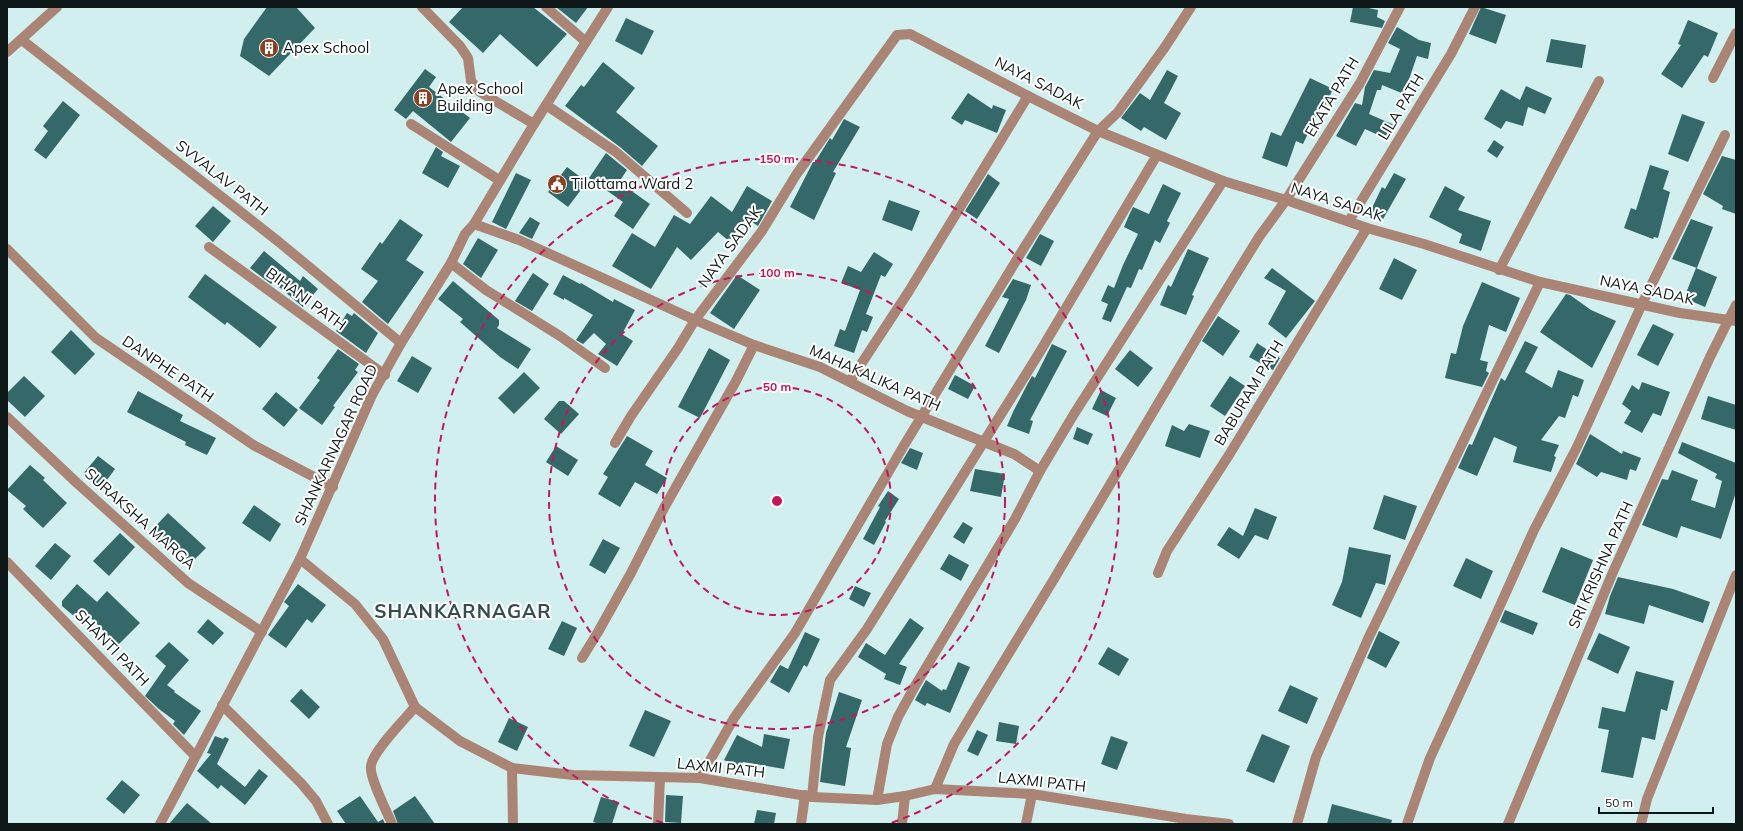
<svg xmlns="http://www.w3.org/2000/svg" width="1743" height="831" viewBox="0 0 1743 831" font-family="Mulish,sans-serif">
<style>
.building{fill:#356869}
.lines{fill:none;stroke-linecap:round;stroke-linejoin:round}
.minor{stroke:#aa8475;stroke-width:10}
.ring{fill:none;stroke:#c2185b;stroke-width:2;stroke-dasharray:7 5}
.labels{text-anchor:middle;stroke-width:4;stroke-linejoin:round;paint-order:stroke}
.poi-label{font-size:15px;fill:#0d1717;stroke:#fff;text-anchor:start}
.street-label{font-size:15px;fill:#0d1717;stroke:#fff}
.district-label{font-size:19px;font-weight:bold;letter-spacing:1px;fill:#344d4e;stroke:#fff}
.centre{fill:#c2185b;stroke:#fff;stroke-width:2}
.ring-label{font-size:12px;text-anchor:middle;font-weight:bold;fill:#c2185b;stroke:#fff;stroke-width:4;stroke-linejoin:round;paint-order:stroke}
</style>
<rect width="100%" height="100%" fill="#d1efef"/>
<!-- building -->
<g class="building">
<path d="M267 7H296L315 28 269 76 240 56 244 39Z"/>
<path d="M463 7H533L567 34 537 67 500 34 483 53 449 22Z"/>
<path d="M556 7H588L576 23Z"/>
<path d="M1353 7H1364L1378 10 1377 17 1385 21 1382 28 1350 22Z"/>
<path d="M1481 7 1506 15 1496 44 1469 34Z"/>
<path d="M626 18 654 31 642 55 615 41Z"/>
<path d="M1688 20 1718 33 1708 57 1704 55 1682 88 1661 74 1681 45 1678 44Z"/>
<path d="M1397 27 1419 40 1431 43 1428 59 1417 56 1404 94 1382 85 1381 90H1377L1369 114 1394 125 1387 139 1365 129 1356 146 1336 136 1355 103 1362 105 1365 87 1374 70 1390 73 1400 49 1388 43Z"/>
<path d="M1551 39 1586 45 1582 68 1546 62Z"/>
<path d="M603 62 635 88 616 112 658 146 642 166 620 147 565 106 581 85 584 87Z"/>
<path d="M425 69 436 77 429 87 470 118 451 142 413 111 406 119 394 110Z"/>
<path d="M1167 70 1178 76 1164 103 1181 113 1166 140 1144 127 1141 131 1121 118 1140 93 1150 100Z"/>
<path d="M1310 78 1333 89 1325 106 1322 104 1303 144 1296 141 1287 167 1262 158 1271 132 1281 136Z"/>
<path d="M1526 86 1552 98 1545 114 1528 107 1523 126 1506 121 1501 129 1484 119 1501 89 1520 100Z"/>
<path d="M968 93 992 109 993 105 1006 110 997 133 965 120 962 125 951 118Z"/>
<path d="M63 101 80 115 46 159 34 150 48 131 43 126Z"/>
<path d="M1682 114 1705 122 1688 162 1668 154Z"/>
<path d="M844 119 860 127 833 172 836 173 814 220 790 207 813 162H815L830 138 832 140Z"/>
<path d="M1494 140 1504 147 1497 158 1487 151Z"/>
<path d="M436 147 443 152 441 156 460 166 448 188 422 173Z"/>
<path d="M606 153 627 170 619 182 650 204 633 229 614 216 623 202 589 178Z"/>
<path d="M1722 156 1736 160V214L1722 209 1723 206 1703 194Z"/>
<path d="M1650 165 1669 171 1663 189 1670 192 1658 238 1654 237 1653 239 1624 228 1631 208 1636 210Z"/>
<path d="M567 167 587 182 568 207 548 192Z"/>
<path d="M516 173 531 180 506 229 492 222Z"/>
<path d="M1394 173 1406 179 1383 219 1371 210 1382 187 1385 189Z"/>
<path d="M988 174 1000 183 977 219 965 211Z"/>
<path d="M1163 184 1181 193 1167 221 1170 223 1160 243 1155 240 1142 270 1139 269 1131 288 1127 287 1111 322 1102 319 1108 304 1101 301 1108 285 1114 288 1123 265 1138 234 1124 227 1130 213 1133 207 1149 214Z"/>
<path d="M747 186 772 201 758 226 746 218 729 241 718 232 691 260 677 247 651 289 612 266 632 233 655 247 674 215 690 224 711 196 732 212Z"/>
<path d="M1445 186 1465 197 1458 210 1491 221 1481 251 1459 243 1462 234 1429 217Z"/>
<path d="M889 200 920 211 912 231 882 220Z"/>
<path d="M213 206 231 221 213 242 195 226Z"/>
<path d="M530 217 540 223 532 239 519 233Z"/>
<path d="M400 219 423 235 406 260 424 272 388 324 362 302 378 281 361 269 380 242 382 244Z"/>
<path d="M1691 219 1713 227 1697 268 1672 259Z"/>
<path d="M1040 234 1054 241 1041 266 1026 258Z"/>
<path d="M478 238 498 250 481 278 463 264Z"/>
<path d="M1188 249 1209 258 1192 295 1194 296 1186 315 1160 305 1168 285 1171 287Z"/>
<path d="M264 251 300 281 303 276 318 289 303 307 273 282 271 284 250 268Z"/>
<path d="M874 252 893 264 885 277 881 275 866 314 873 317 867 332 862 330 854 353 834 346 840 329 845 331 860 290 841 283 848 266 861 272Z"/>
<path d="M1394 258 1417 270 1402 300 1379 289Z"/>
<path d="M1272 268 1315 301 1286 338 1268 324 1286 291 1264 278Z"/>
<path d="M1696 268 1717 277 1705 307 1684 298Z"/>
<path d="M533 273 549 284 532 311 515 301Z"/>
<path d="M205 274 277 327 260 348 227 322 225 325 188 297Z"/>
<path d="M563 275 580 284 581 283 613 302 614 299 635 310 622 334 633 341 617 366 598 354 606 344 594 333 583 344 576 340 593 315 564 298V300L553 294Z"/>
<path d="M737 275 760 290 734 329 710 313Z"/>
<path d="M1013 279 1031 285 1026 300 999 353 985 346 1009 299 1002 297Z"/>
<path d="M453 281 499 320V325L497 328 531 349 518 369 500 357 460 322 463 319 438 299Z"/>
<path d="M1482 282 1520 298 1506 332 1489 325 1480 360 1488 362 1486 371 1489 373 1482 387 1445 378 1451 353 1456 354 1463 326Z"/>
<path d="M1566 294 1570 295 1591 310 1616 321 1592 368 1540 332Z"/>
<path d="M347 313 352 316 354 313 378 333 366 353 336 331Z"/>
<path d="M1218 316 1240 331 1223 356 1202 341Z"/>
<path d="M1653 324 1674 334 1658 366 1637 355Z"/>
<path d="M71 330 95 354 75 375 51 352Z"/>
<path d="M1525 341 1538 347 1525 372 1552 388 1558 370 1584 380 1578 397 1573 395 1565 418 1559 416 1541 440 1559 445 1554 456 1556 457 1551 472 1513 462 1517 447 1494 437 1477 476 1458 468 1469 444 1472 445 1501 378 1505 381Z"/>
<path d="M1257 343 1280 358 1273 370 1249 357Z"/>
<path d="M1052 344 1067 351 1030 420 1033 421 1029 434 1007 426 1013 412 1028 383 1032 376 1035 378Z"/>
<path d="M709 348 730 360 700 418 678 407Z"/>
<path d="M338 349 359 364 355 370 358 372 333 406 335 407 322 425 299 408 320 380 317 378Z"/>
<path d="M1130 350 1153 368 1138 387 1115 369Z"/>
<path d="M412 356 432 368 418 393 397 381Z"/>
<path d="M524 372 540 388 514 414 498 398Z"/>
<path d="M955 375 975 386 968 399 948 389Z"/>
<path d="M24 376 45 396 25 417 7 400V393Z"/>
<path d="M1230 376 1245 386 1225 416 1210 406Z"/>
<path d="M1642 382 1670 392 1661 416 1653 413 1642 433 1624 423 1631 411 1622 404 1632 385 1639 390Z"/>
<path d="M1101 390 1116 398 1107 416 1092 409Z"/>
<path d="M138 391 183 415 180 421 216 438 207 455 185 445 186 442 127 412Z"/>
<path d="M276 392 298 410 284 427 262 409Z"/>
<path d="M1708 396 1736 405V430L1701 419Z"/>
<path d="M559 401H564L579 414 561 434 544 419Z"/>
<path d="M1189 424 1210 431 1200 458 1165 446 1172 425 1184 431Z"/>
<path d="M1077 427 1093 434 1088 445 1073 439Z"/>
<path d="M1590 434 1622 454 1623 451 1641 458 1636 471 1630 469 1627 480 1601 472 1597 477 1576 464Z"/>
<path d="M627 436 653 451 645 465 667 478 657 494 635 482 620 507 598 494 608 477 603 474Z"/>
<path d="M1682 442 1736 463V492L1721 539 1681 526 1677 538 1642 525 1662 479 1668 480 1672 470 1698 480 1691 500 1715 508 1722 481 1715 478 1717 474 1678 453Z"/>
<path d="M556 446 578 460 568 476 546 462Z"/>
<path d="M910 448 923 453 917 470 901 463Z"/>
<path d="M98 456 115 469 101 488 83 474Z"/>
<path d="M30 465 45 478 43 480 67 503 43 528 23 509 26 506 7 490Z"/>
<path d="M975 469 1005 474 1001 497 970 491Z"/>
<path d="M888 491 899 499 885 521 886 522 874 545 863 539 880 507 878 506Z"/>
<path d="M1384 495 1417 506 1405 540 1373 529Z"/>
<path d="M254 505 281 524 270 542 242 523Z"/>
<path d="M1255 508 1277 517 1268 540 1255 535 1239 559 1217 545 1229 527 1243 536Z"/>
<path d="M168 513 206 548 188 566 151 531Z"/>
<path d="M963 522 973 528 964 544 953 537Z"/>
<path d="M120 533 135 547 109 576 93 561Z"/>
<path d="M603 539 620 548 605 574 589 565Z"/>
<path d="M55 543 71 556 51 580 35 566Z"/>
<path d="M1349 547 1391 555 1385 585 1376 583 1361 618 1332 605 1342 582Z"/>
<path d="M1561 547 1593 560 1575 605 1542 592Z"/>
<path d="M949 554 969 565 961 581 940 569Z"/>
<path d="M1466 558 1493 571 1481 599 1453 586Z"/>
<path d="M1618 577 1673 589 1710 602 1703 623 1649 605 1644 624 1605 614 1610 596Z"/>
<path d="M77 584 97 602 107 591 140 623 118 645 82 609 75 617 62 606V601Z"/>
<path d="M298 584 326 605 312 623 307 619 286 648 268 635 289 606 284 602Z"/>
<path d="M855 586 871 593 864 607 849 599Z"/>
<path d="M1505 610 1538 623 1533 635 1500 622Z"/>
<path d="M910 618 924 628 899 664 907 667 900 685 884 679 886 674 858 657 866 643 885 655Z"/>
<path d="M208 619 224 633 213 645 197 632Z"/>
<path d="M562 621 577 628 564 656 548 649Z"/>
<path d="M1379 631 1400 642 1386 668 1367 658Z"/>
<path d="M805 632 820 639 807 667 804 665 789 693 770 682 780 665 788 669Z"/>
<path d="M1599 633 1630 647 1618 674 1587 659Z"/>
<path d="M169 642 189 660 167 685 175 691 174 692 201 711 184 735 173 724 175 721 159 709 145 696 166 666 155 656Z"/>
<path d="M1108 647 1129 659 1119 676 1098 664Z"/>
<path d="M958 662 970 667 950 713 927 703 925 706 915 700 926 680 942 691 943 689 946 690Z"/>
<path d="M1636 671 1674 681 1667 711 1661 709 1655 740 1642 737 1633 778 1601 772 1609 730 1598 728 1602 707 1625 712Z"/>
<path d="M1290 685 1318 698 1307 724 1278 711Z"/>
<path d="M301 689 320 707 309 719 290 701Z"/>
<path d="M839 692 862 700 846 747 851 748 845 786 820 782 826 733Z"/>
<path d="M645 710 671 721 654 757 629 746Z"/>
<path d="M509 718 528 727 517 751 498 742Z"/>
<path d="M999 722 1019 726 1016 744 996 741Z"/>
<path d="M977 730 988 735 978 756 967 751Z"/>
<path d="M764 734 790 739 784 769 743 762 740 768 724 760 737 735 762 747Z"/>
<path d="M1262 734 1290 746 1274 783 1246 771Z"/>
<path d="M215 736 223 739 225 737 229 739 217 764 245 787 259 769 268 776 245 805 221 785 218 789 197 771 211 754 207 753Z"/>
<path d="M1111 736 1128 742 1117 770 1101 764Z"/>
<path d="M122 780 140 795 124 814 106 799Z"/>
<path d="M666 795 683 796 681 823 665 822Z"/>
<path d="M360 796 378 822 383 819 385 824H346L337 811Z"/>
<path d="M415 796 435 824H398L393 811Z"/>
<path d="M601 797 619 802 612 824H600L593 822Z"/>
<path d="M187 803 212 824H169Z"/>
<path d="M1332 804 1392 820 1391 824H1327Z"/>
<path d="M757 810 776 813 774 824H754Z"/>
</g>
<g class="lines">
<!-- minor -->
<g class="minor">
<path d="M422 7 460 46 468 58 471 81 480 92 534 124"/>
<path d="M546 7 586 42"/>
<path d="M22 40 279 242 401 343"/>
<path d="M7 52 57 7"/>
<path d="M1713 78 1736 33"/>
<path d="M546 105 616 152 687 213"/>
<path d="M411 124 499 180"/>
<path d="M1349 221 1451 54 1475 7"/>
<path d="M474 224 519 240 695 320 754 345 820 367 907 411 1014 454 1040 471"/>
<path d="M209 247 385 375"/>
<path d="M7 249 96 338 255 446 333 487"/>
<path d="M451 263 486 290 560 336 605 368"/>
<path d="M1499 270 1599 81"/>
<path d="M850 381 909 291 1028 96"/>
<path d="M7 417 77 483 188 583 262 632"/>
<path d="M615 443 631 416 678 348 695 320 762 231 796 175 897 35 910 34 1028 96 1098 131 1223 181 1286 200 1367 228 1424 244 1540 282 1680 313 1736 321"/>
<path d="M300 559 355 604 383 639 415 707 460 741 512 768 573 775 700 778 812 797 834 798 877 800 905 796 935 789 1032 794 1186 819 1229 824"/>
<path d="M7 562 195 756"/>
<path d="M1158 573 1167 551 1229 455 1367 228"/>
<path d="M582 658 598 632 631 573 664 508 736 381 754 345"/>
<path d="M222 705 301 783 316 801 328 824"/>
<path d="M512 768 513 824"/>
<path d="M700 778 734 718 795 633 903 447 1022 251 1098 131 1118 112 1165 47 1191 7"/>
<path d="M935 789 954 744 981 699 1054 579 1201 331 1259 237 1286 200 1360 83 1400 7"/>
<path d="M812 797 818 737 830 680 867 629 1038 355 1157 155"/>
<path d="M877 800 887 744 898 717 915 686 1015 519 1040 471 1074 414 1223 181"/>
<path d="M160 824 300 559 372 395 401 343 451 263 465 234 474 224 534 124 608 7"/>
<path d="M392 824C387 812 369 777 371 766 372 752 405 719 415 707"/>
<path d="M658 824 660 778"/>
<path d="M801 824 805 795"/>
<path d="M902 824 905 796"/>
<path d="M1026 824 1032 794"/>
<path d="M1297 824 1316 757 1368 639 1540 282"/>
<path d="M1407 824 1430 758 1494 619 1534 530 1577 447 1642 304 1725 135"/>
<path d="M1508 824 1613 572 1710 357 1736 305"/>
<path d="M1641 824 1647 799 1736 575"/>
</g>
</g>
<!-- distance rings -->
<g class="ring">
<circle cx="777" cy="501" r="114"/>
<circle cx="777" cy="501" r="228"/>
<path d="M663 823A342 342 0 1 1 891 823"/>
</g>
<!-- icons -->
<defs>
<g id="building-disc" transform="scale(1)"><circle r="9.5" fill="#894122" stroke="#fff"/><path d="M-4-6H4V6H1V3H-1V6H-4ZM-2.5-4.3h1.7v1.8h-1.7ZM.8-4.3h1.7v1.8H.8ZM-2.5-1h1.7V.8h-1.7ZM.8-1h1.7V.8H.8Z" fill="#fff"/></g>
<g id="civic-disc" transform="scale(1)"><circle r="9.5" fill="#894122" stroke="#fff"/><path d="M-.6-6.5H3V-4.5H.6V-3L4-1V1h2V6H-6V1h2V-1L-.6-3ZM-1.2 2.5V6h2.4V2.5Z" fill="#fff"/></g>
</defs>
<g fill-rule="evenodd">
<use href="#building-disc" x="269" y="48"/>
<use href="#building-disc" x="423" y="98"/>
<use href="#civic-disc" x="557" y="184"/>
</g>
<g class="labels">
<!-- poi labels -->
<g class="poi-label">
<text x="283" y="53">Apex School</text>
<text x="437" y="94">Apex School<tspan x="437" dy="17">Building</tspan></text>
<text x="571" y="189">Tilottama Ward 2</text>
</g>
<!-- street labels -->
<g class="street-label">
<text transform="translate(1039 83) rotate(27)" y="5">NAYA SADAK</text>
<text transform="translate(1332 97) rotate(-59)" y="5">EKATA PATH</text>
<text transform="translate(1401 107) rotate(-59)" y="5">LILA PATH</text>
<text transform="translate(222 178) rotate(38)" y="5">SVVALAV PATH</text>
<text transform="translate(1337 202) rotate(18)" y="5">NAYA SADAK</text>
<text transform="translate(730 247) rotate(-54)" y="5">NAYA SADAK</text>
<text transform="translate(1647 290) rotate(12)" y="5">NAYA SADAK</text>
<text transform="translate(306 299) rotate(36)" y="5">BIHANI PATH</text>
<text transform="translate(168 369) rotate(34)" y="5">DANPHE PATH</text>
<text transform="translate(875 378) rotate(24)" y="5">MAHAKALIKA PATH</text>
<text transform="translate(1249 393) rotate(-59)" y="5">BABURAM PATH</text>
<text transform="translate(336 445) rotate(-65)" y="5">SHANKARNAGAR ROAD</text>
<text transform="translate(140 519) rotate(42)" y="5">SURAKSHA MARGA</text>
<text transform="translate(1601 565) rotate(-66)" y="5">SRI KRISHNA PATH</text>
<text transform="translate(112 648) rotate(46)" y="5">SHANTI PATH</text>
<text transform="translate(721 768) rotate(6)" y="5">LAXMI PATH</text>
<text transform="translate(1042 782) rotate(6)" y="5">LAXMI PATH</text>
</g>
<!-- district labels -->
<g class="district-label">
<text x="463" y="618">SHANKARNAGAR</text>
</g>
</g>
<circle cx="777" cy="501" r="6" class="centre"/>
<g class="ring-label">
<text x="777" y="163">150 m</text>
<text x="777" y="277">100 m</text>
<text x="777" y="391">50 m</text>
</g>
<!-- border -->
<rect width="1743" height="831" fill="none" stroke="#0d1717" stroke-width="16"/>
<!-- scale -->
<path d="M1599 807v6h114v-6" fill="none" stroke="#0d1717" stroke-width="2"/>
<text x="1605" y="807" font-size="12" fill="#0d1717" stroke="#ffffff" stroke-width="3" paint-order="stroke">50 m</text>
</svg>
